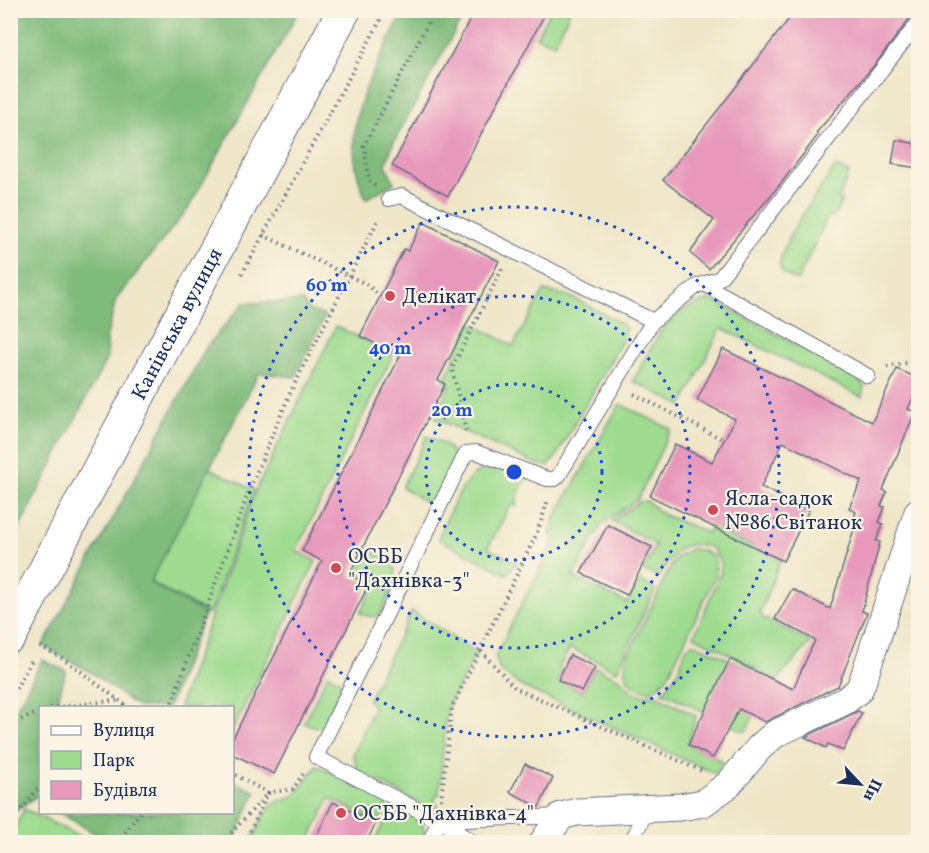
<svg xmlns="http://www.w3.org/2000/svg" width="929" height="853" viewBox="0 0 929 853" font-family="Vollkorn,serif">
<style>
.green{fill:#9fdb8f;stroke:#5d8576;stroke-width:1.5}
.forest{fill:#7fbb7a;stroke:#4d756c;stroke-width:1.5}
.building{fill:#e798bb}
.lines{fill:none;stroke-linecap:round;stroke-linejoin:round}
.service-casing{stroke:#656f83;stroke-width:16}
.minor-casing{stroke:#656f83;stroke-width:29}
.primary-casing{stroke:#656f83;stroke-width:35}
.path{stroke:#656f83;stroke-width:4;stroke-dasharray:1.5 4.5;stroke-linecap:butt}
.service{stroke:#fff;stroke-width:14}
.minor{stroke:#fff;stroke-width:27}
.primary{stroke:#fff;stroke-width:33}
.ring{fill:none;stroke:#1d4ed8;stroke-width:3;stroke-dasharray:3 6}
.poi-dot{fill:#d1495b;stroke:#fcf5e5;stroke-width:2}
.labels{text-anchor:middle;stroke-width:4.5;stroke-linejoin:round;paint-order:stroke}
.poi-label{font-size:21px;fill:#1b2f5e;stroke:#fcf5e5;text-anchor:start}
.street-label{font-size:21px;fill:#1b2f5e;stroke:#fcf5e5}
.centre{fill:#1d4ed8;stroke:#fcf5e5;stroke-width:3}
.ring-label{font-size:18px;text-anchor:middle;font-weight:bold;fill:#1d4ed8;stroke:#fcf5e5;stroke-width:4.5;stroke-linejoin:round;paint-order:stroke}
</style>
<rect width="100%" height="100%" fill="#fcf5e5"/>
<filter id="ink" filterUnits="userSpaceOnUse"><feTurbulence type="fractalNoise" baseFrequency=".0167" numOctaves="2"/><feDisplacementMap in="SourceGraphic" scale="12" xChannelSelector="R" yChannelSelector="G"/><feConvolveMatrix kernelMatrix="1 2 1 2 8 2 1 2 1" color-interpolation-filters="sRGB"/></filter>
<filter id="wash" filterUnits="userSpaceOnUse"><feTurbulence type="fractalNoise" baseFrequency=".008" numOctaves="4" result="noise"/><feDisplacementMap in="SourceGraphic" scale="24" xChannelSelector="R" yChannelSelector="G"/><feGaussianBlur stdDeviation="1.35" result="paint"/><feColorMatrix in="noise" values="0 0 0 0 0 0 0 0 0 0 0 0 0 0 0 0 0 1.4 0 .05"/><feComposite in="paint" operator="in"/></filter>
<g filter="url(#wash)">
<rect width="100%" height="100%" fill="#efe6c8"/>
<!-- green -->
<g class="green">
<path d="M550 11H570L555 44 536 37Z"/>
<path d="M835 167 849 173 839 198 842 200 834 217 828 216 797 281C793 278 785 275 782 271 769 255 825 183 835 167Z"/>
<path d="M544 291 569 296 623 324 626 329 623 339 555 458 548 466 536 464 435 418 450 384 444 380 471 323 513 346Z"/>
<path d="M708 301H715L856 377 864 386 862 397 721 328 682 406 633 381C655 343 662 311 708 301Z"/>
<path d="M336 326 393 355 296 551 316 561 233 729 232 708 179 707 255 492Z"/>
<path d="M620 404 671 429 638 499 602 524 573 577 627 603 640 580 655 589 617 671 570 648 559 667 563 670 558 680 582 692 595 667 620 679 631 691 641 695H656L696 716 688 745 722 761 716 774 521 686 500 670 495 656 554 542 551 533 555 517Z"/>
<path d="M427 436C440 442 454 446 455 462L435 504 430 505 402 487Z"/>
<path d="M494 466 526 479 517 496V506H510L488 548 517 563 506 574 438 539C449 514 464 468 494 466Z"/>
<path d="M207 467 254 490 209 614 148 581Z"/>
<path d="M748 496 729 536 781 560 760 612 763 618 811 642 767 691 745 732 663 692 678 672 686 648 693 643 754 670 756 668 694 636 721 573 720 561 712 548C681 538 674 552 659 576L643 571 656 545 612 521 639 502 647 501 662 514 708 533 712 524Z"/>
<path d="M691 549 702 550 714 557 716 575 667 678 653 690C633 692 620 678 627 657L671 566 677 557Z"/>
<path d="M369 550C399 563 401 572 387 599 385 604 382 612 378 615 372 619 366 615 360 613L374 586 357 573Z"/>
<path d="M412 611 477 653 447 708 439 794 434 799 438 807 423 805 358 771 353 755 374 706 368 700Z"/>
<path d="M328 674 339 680 342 685 323 726 319 728 304 723Z"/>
<path d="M317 766 391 799 378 822 330 798 308 842H251C261 822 267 798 293 797Z"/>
<path d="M392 806 408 813 423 825 425 842H374Z"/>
<path d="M24 809 91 842H11V836Z"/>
</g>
<!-- forest -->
<g class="forest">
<path d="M11 10 299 11 189 207 116 299 107 336V358L11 544Z"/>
<path d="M403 11H466L393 144 386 164 394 183 366 199C333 126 374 75 403 11Z"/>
<path d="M303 301 309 310 325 316 295 377 259 373 150 583 205 613 168 707H138L92 673 43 646 207 346 244 303Z"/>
<path d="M42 660 66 671 56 707 40 708V794L11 813V719Z"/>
<path d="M233 781 256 792 233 842H109L60 813 232 812Z"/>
</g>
<g id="blocks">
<!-- building -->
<g class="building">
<path d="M475 10H547L448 196 392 166Z"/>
<path d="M796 10H916L877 62 816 133 818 135 782 182 709 269 690 253 714 220 663 180Z"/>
<path d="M896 140 918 144V168L892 164Z"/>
<path d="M423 222 499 261 438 380 445 384 349 575 369 584 274 774 232 754V740L322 561 302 551 400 356 360 336 404 249 408 251Z"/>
<path d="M723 349 872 422 897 369 918 378V387L908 409 915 412 883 490 887 492 881 506 885 507 879 522 883 524 876 541 880 542 862 611 867 613 838 686 765 722 739 709 713 758 688 745 730 659 793 689 815 640 775 619 792 589 830 609 854 529 850 528 856 512 849 508 861 481 783 442 761 487 809 510 783 561 650 496 675 444 712 462 724 440 735 419 697 400Z"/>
<path d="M608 525 652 547 627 595 581 573Z"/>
<path d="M570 655 595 667 582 692 558 680Z"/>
<path d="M858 711 862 713 843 751 828 744 826 748 805 737Z"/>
<path d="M525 764 553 778 539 807 510 792Z"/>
<path d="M333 802 376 823 366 843H313Z"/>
</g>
</g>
</g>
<g filter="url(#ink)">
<use href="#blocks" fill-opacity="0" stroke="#656f83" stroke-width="1.5"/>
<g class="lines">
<!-- service casing -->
<g class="service-casing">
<g id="service">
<path d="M389 199 402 196 653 321"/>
<path d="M706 285 868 376"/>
<path d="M439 821 561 816"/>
<path d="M429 842 439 821"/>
<path d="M473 842 439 821 316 757 464 457 467 453 476 452 547 479H555L559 475 653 321 697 286 720 278 918 23"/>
<path d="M631 842 648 808"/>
</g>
</g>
<!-- minor casing -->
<g class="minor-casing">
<path id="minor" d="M543 842 561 816 577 812 680 807 703 803 728 785 760 747 775 734 845 701 859 690 862 683 918 512"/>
</g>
<!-- primary casing -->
<g class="primary-casing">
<g id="primary">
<path id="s1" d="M10 636 344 10"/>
</g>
</g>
<!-- path -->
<g class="path">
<path d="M375 186 369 180 364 146 435 10"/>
<path d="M263 235 366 284 380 296"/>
<path d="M242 274 386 10"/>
<path d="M887 367 918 361"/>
<path d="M634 394 724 440"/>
<path d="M466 431 452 368 502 269"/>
<path d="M40 646 64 659 129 708"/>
<path d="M481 651 515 688 702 771"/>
<path d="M10 699 33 658"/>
<path d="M50 708 119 700"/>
<path d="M170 708 250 488 291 391 379 218"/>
<path d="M10 724 40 712"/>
<path d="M441 800 452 707 537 533 548 500"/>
<path d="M10 823 40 786"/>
<path d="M118 842 140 812"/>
<path d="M223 842 268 793 232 773"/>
<path d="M245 842 268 793 293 789 303 774"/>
</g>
<!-- service -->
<use href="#service" class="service"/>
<!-- minor -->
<use href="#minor" class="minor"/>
<!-- primary -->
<use href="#primary" class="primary"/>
</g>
</g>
<!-- distance rings -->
<g class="ring">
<circle cx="514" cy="472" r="88"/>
<circle cx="514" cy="472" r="176"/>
<circle cx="514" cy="472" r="265"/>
</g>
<!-- markers -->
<g class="poi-dot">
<circle cx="390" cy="296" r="6"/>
<circle cx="713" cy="510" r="6"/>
<circle cx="336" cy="568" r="6"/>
<circle cx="341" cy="813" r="6"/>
</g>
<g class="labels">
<!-- poi labels -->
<g class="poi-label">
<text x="402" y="303">Делікат</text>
<text x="725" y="505">Ясла-садок<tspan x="725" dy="24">№86 Світанок</tspan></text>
<text x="348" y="563">ОСББ<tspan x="348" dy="24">"Дахнівка-3"</tspan></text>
<text x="353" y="820">ОСББ "Дахнівка-4"</text>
</g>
<!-- street labels -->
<g class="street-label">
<text dy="7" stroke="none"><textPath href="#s1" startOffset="354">Канівська вулиця</textPath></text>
</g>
</g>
<circle cx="514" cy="472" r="9" class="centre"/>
<g class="ring-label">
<text x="327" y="291">60 m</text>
<text x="390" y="354">40 m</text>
<text x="452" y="416">20 m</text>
</g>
<!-- margin -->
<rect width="929" height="853" fill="none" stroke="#fcf5e5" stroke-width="36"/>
<!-- legend -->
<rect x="39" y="706" width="195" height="108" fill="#fcf5e5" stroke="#a2a6af" stroke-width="1.5"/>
<rect x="51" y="726" width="30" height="9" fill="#ffffff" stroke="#a2a6af" stroke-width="1.5"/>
<text x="93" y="736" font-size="18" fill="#1b2f5e">Вулиця</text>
<rect x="51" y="751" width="30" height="18" fill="#9fdb8f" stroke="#a2a6af" stroke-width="1.5"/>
<text x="93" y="766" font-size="18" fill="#1b2f5e">Парк</text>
<rect x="51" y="781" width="30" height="18" fill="#e798bb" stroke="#a2a6af" stroke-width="1.5"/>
<text x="93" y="796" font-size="18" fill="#1b2f5e">Будівля</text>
<!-- north arrow -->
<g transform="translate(860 784) rotate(116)" stroke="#fcf5e5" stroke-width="4.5" paint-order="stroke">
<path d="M0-4.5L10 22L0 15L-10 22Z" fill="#1b2f5e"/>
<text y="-9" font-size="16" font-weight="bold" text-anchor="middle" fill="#1b2f5e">Пн</text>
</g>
</svg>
